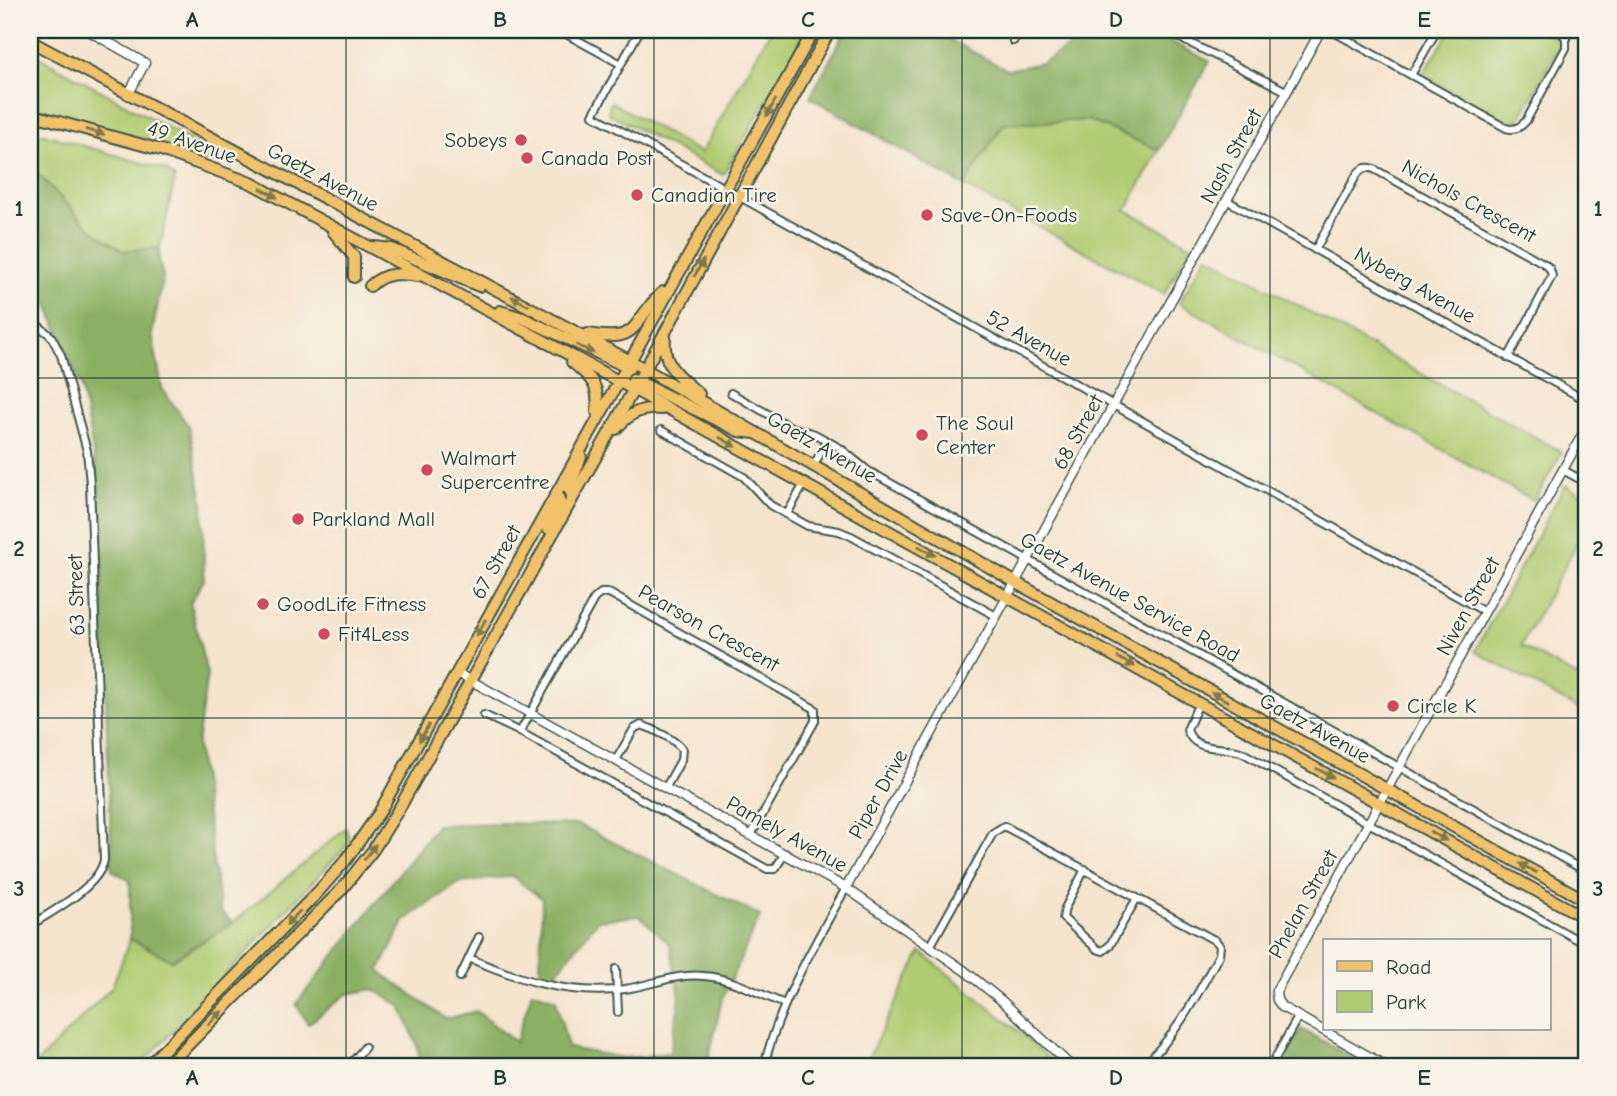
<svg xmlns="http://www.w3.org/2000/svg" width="1617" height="1096" viewBox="0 0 1617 1096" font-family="'Comic Neue',sans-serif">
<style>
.green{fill:#b0cc72;stroke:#688453;stroke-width:2}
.forest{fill:#8cb064;stroke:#56764c;stroke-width:2;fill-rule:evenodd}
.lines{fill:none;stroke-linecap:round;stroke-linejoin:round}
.minor-casing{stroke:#3f564b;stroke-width:10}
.tertiary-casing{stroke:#3f564b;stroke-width:11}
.primary-casing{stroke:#3f564b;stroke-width:14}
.minor{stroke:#fff;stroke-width:6}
.tertiary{stroke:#fff;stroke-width:8}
.primary{stroke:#f2c26a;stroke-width:10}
.oneway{fill:#7e794c}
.grid{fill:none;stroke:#1f3d34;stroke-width:2;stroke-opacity:0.55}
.poi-dot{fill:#d1495b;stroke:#f7f3e8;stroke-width:2.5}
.labels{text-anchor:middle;stroke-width:5;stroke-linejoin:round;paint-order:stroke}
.poi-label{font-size:21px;fill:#1f3d34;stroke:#f7f3e8;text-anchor:start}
.street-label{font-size:21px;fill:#1f3d34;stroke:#f7f3e8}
.neatline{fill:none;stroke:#1f3d34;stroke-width:2.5}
.grid-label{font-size:23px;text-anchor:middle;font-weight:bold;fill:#1f3d34}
</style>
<rect width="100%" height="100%" fill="#f7f3e8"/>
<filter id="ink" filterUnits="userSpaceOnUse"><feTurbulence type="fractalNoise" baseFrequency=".0143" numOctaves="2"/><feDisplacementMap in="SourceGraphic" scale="14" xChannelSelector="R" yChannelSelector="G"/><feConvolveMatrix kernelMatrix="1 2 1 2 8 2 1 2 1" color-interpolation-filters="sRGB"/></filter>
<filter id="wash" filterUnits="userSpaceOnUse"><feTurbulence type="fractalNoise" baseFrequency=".00686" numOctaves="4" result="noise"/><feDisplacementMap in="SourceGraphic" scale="28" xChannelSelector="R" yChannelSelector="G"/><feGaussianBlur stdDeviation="1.57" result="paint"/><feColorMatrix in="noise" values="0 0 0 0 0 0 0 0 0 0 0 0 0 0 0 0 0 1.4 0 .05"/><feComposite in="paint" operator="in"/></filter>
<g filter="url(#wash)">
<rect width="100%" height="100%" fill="#f5e4ce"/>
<!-- green -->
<g class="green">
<path d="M771 30H808L723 175 608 113 611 102 701 153Z"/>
<path d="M1451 30H1539L1559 40V47L1519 120 1508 122 1422 75Z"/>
<path d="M30 52 225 159 222 165 30 109Z"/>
<path d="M1088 120 1159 150 1126 210 1192 246 1164 294 964 186 1003 124Z"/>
<path d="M30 130 166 170 175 178 160 248 123 251 90 228 30 166Z"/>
<path d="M1207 255 1562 452 1534 501 1179 303Z"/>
<path d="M1565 485 1587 497V525L1521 646 1587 682V714L1475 651Z"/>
<path d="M346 828 350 842 140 1066H34L112 987 130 939 172 960 233 923Z"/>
<path d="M921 952 1027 1038 1056 1066H864Z"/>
</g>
<!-- forest -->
<g class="forest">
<path d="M846 30H952L948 39 1007 70 1042 63 1097 30H1147L1210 61 1159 150 1088 120 1003 124 964 186 810 97Z"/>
<path d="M30 166 90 228 123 251 160 248 159 260 163 277 152 334 162 388 189 427 203 502 204 580 190 603 207 674 197 744 220 911 233 923 171 960 130 939V881L112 870 98 478 81 387 30 259Z"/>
<path d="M502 823 579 825 760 916 722 999 707 1066H493L488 1058 466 1061 453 1066H421L417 1045 401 1006 373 989 347 994 308 1024 296 1004 437 825ZM512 876 542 899 540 972 552 978 598 920 639 916 670 944 680 997 670 1053 624 1058 568 1048 556 999 532 991 516 1042 476 1011 446 1019 379 971 405 920 459 883Z"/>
<path d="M1301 1029 1368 1066H1281Z"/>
</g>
</g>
<g filter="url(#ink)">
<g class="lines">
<!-- minor casing -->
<g class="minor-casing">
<g id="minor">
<path d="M559 30 621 64"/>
<path d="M640 30 593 115 1485 612"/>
<path d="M1164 30 1286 91"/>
<path d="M1330 30 1506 128C1514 131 1520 128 1526 121L1566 48V38L1559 30"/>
<path d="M1013 41 1025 30"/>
<path d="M1187 42 1194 30"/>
<path d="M1411 75 1437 30"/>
<path d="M1226 200 1587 401"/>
<path d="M1315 250 1356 176C1360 169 1366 166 1374 169L1545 264 1550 269 1552 276 1508 358"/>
<path d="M30 323 40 327 51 336 61 355 87 451 90 483 104 860C99 887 52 911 30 926"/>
<path d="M731 393 791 427 815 434 840 448 867 470 1587 872"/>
<path d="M661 430 744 477 770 505 808 526 839 531 851 536 996 616"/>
<path d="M814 465 827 441"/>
<path d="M1563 470 1587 483"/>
<path d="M787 514 804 484"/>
<path d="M1199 703 1187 730C1195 754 1223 744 1243 753L1587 945"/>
<path d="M484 715 520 732 767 869H775L785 853"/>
<path d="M520 732 594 599 601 593H609L815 709V721L751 835"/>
<path d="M616 760 634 729 641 725C654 729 674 739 682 749L681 760 666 787"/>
<path d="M1085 869 1065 908 1063 918 1097 949 1103 951 1110 945 1137 898"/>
<path d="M931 945 993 833 1004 826 1216 941 1220 946 1219 955C1197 995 1177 1035 1143 1066"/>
<path d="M469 958C520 980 569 996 625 989 652 985 677 973 704 976 732 978 759 994 785 1004"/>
<path d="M616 969 618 1012"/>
<path d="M460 977 479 937"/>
<path d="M349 1066 365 1047"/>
<path d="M764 1066C780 1002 814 945 846 888"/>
<path d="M1271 1066 1298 1017"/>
</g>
</g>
<!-- tertiary casing -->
<g class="tertiary-casing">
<g id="tertiary">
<path d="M87 30 145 63 128 95"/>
<path d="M457 673 846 888 965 971 1001 1000 1071 1066"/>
<path d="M846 888 1321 30"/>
<path d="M1386 1066 1282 1007 1277 1000 1276 991 1587 426"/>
</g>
</g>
<!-- primary casing -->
<g class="primary-casing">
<g id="primary">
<path d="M30 41 645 369 1015 582 1587 901"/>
<path d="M30 114 161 150 251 183 633 389 1587 919"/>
<path d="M333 231 354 257V277"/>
<path d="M374 247 392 249 479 286"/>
<path d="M370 286C385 272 399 273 418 276"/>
<path d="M500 311 523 318 629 368"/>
<path d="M588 334C643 344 630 321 663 292"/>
<path d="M665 337C662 367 679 376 699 394"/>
<path d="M572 362C592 378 600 386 597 412"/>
<path d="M633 379 739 431 755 433"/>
<path d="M616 429C630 413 641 407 662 409"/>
<path d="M573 497 569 489 581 457"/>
<path d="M547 528 560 503 557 492"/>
<path d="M148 1066 318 892 346 860 379 813 814 30"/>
<path d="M167 1066 342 889 373 850 400 807 645 369 830 30"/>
</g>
</g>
<!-- minor -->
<use href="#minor" class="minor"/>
<!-- tertiary -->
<use href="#tertiary" class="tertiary"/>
<!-- primary -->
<use href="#primary" class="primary"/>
</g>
<!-- one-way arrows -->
<defs><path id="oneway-solid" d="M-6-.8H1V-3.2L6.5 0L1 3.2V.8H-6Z" transform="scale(1.75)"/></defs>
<g class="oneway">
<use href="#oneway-solid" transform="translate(771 108) rotate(119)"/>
<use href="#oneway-solid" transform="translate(95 132) rotate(15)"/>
<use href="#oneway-solid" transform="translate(269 193) rotate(28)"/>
<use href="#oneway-solid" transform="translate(699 268) rotate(-61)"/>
<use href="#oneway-solid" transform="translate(520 301) rotate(-152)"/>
<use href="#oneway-solid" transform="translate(585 349) rotate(25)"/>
<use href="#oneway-solid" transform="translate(728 442) rotate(29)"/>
<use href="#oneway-solid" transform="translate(927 551) rotate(29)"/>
<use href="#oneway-solid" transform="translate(481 628) rotate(118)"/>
<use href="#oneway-solid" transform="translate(1126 662) rotate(29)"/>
<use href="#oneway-solid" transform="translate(1220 697) rotate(-151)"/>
<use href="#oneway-solid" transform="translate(424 733) rotate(119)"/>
<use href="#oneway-solid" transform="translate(1325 773) rotate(29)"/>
<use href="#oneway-solid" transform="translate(1438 836) rotate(29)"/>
<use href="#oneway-solid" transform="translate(370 852) rotate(-54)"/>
<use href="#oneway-solid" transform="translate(1528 868) rotate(-151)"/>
<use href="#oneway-solid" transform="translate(293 918) rotate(134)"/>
<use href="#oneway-solid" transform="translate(215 1018) rotate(-45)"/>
</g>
</g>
<!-- grid -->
<path class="grid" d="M346 30V1066M654 30V1066M962 30V1066M1270 30V1066M30 378H1587M30 718H1587"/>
<!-- markers -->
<g class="poi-dot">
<circle cx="521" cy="140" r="7"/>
<circle cx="527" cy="158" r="7"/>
<circle cx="637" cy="195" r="7"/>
<circle cx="927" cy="215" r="7"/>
<circle cx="922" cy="435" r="7"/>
<circle cx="427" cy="470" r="7"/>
<circle cx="298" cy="519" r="7"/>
<circle cx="263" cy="604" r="7"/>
<circle cx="324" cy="634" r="7"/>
<circle cx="1393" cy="706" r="7"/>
</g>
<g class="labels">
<!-- poi labels -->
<g class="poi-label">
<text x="507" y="147" text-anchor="end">Sobeys</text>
<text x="541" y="165">Canada Post</text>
<text x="651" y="202">Canadian Tire</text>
<text x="941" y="222">Save-On-Foods</text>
<text x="936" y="430">The Soul<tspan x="936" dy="24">Center</tspan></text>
<text x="441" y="465">Walmart<tspan x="441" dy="24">Supercentre</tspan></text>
<text x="312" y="526">Parkland Mall</text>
<text x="277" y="611">GoodLife Fitness</text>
<text x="338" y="641">Fit4Less</text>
<text x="1407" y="713">Circle K</text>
</g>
<!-- street labels -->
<g class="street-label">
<text transform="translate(192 142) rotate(19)" y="7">49 Avenue</text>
<text transform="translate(1231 156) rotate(-61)" y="7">Nash Street</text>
<text transform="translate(323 177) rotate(28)" y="7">Gaetz Avenue</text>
<text transform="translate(1469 201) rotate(29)" y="7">Nichols Crescent</text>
<text transform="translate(1415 285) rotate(29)" y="7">Nyberg Avenue</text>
<text transform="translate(1029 338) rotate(29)" y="7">52 Avenue</text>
<text transform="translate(1078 432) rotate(-61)" y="7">68 Street</text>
<text transform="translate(822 447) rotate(30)" y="7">Gaetz Avenue</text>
<text transform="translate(496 562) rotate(-61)" y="7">67 Street</text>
<text transform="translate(76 595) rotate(-92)" y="7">63 Street</text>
<text transform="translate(1130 597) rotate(29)" y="7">Gaetz Avenue Service Road</text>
<text transform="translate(1468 606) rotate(-61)" y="7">Niven Street</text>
<text transform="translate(709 628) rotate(29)" y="7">Pearson Crescent</text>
<text transform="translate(1315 728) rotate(29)" y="7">Gaetz Avenue</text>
<text transform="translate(878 794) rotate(-61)" y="7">Piper Drive</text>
<text transform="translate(787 834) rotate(29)" y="7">Pamely Avenue</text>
<text transform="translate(1303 904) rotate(-61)" y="7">Phelan Street</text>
</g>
</g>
<!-- margin -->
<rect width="1617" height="1096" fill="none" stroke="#f7f3e8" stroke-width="77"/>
<!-- legend -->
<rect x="1323" y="939" width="228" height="91" fill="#f7f3e8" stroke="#a1aaa0" stroke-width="2"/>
<rect x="1337" y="961" width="35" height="10" fill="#f2c26a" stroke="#a1aaa0" stroke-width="2"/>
<text x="1386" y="974" font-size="21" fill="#1f3d34">Road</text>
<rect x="1337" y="991" width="35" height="21" fill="#b0cc72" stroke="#a1aaa0" stroke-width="2"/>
<text x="1386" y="1009" font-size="21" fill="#1f3d34">Park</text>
<rect x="38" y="38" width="1540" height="1020" class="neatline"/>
<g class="grid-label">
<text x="192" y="27">A</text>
<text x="500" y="27">B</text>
<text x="808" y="27">C</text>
<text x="1116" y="27">D</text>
<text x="1424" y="27">E</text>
<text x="19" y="216">1</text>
<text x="1598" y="216">1</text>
<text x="19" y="556">2</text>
<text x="1598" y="556">2</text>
<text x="19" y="896">3</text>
<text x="1598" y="896">3</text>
<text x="192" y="1085">A</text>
<text x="500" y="1085">B</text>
<text x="808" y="1085">C</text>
<text x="1116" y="1085">D</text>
<text x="1424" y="1085">E</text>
</g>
</svg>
